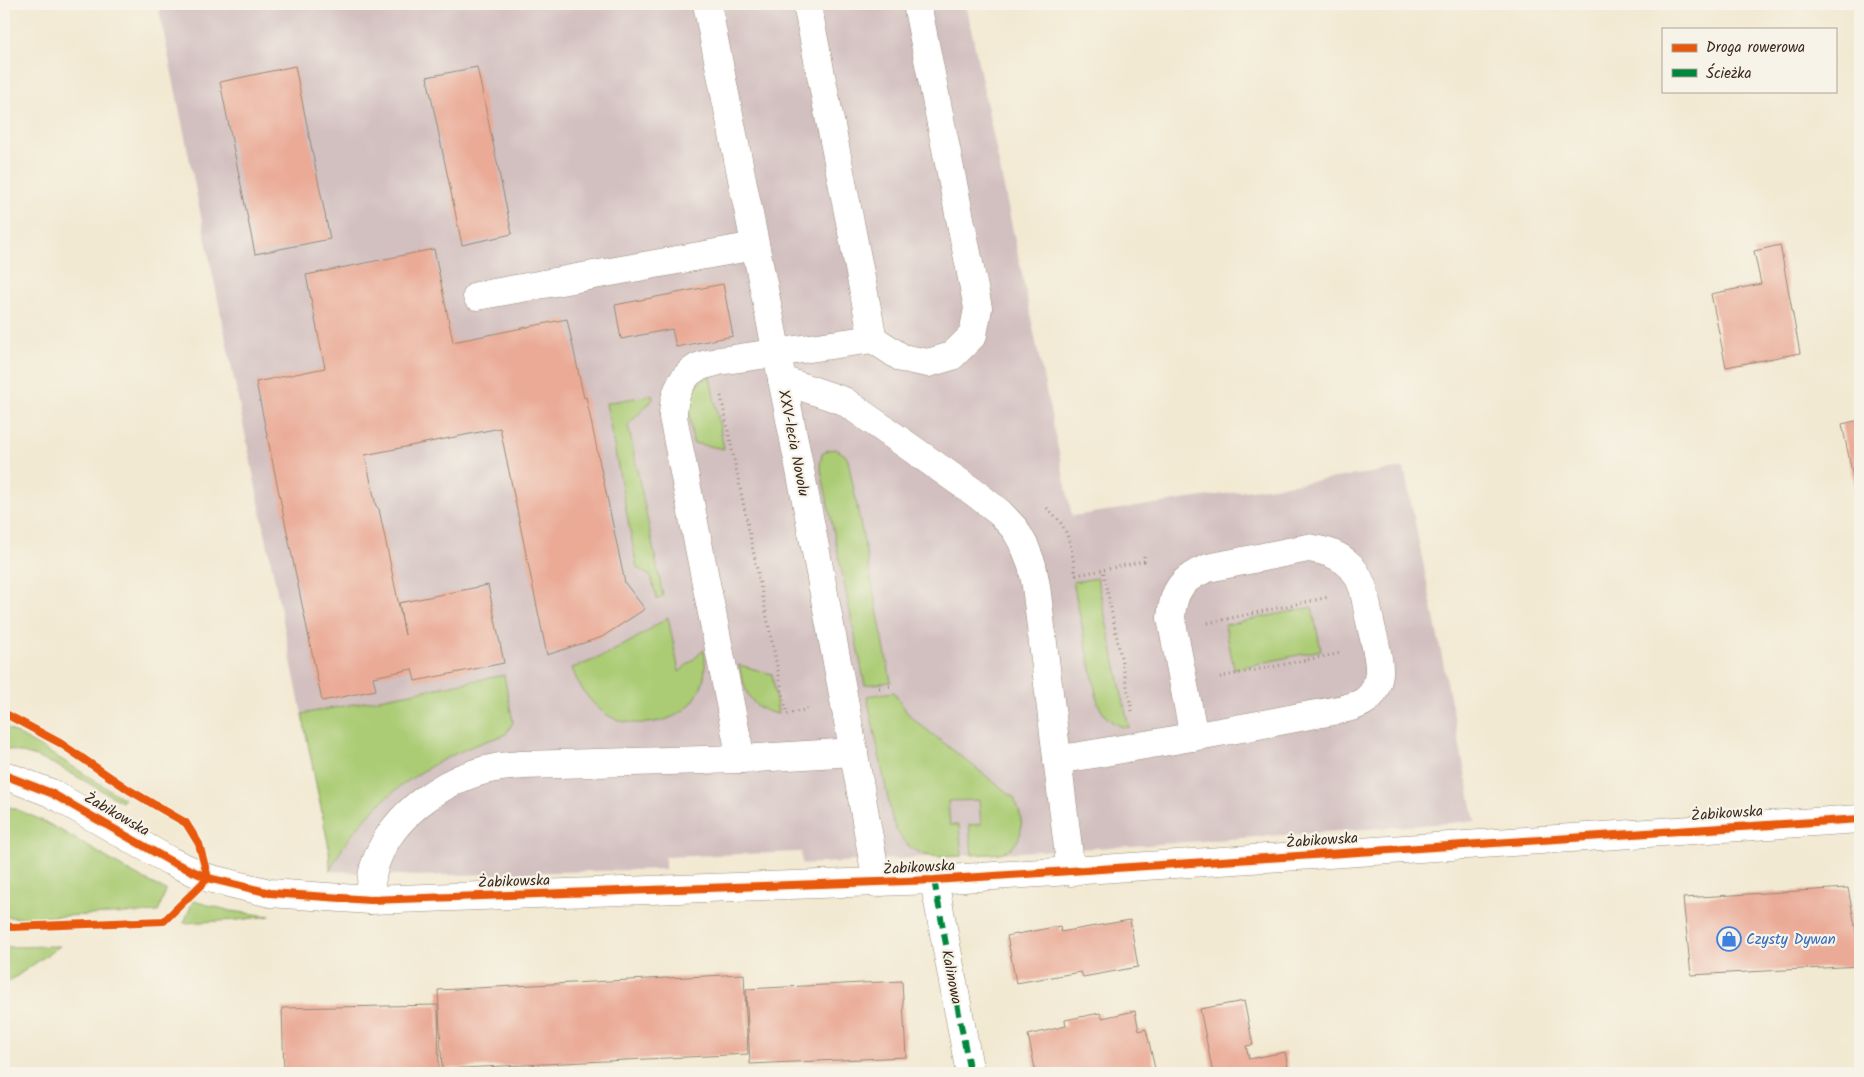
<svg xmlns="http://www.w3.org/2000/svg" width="1864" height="1077" viewBox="0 0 1864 1077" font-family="Kalam,sans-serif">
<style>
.industrial{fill:#d2bfbf}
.green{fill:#abcc75;stroke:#737b4a}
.building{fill:#eaaa96}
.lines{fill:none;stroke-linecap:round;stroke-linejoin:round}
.minor-casing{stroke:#968a78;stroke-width:29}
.path{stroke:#968a78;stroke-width:3;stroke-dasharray:1 4;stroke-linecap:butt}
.minor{stroke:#fff;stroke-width:28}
.quiet{stroke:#00873e;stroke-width:6;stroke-dasharray:12 6;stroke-linecap:butt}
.cycleway-casing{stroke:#f7f3e8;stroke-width:11}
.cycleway{stroke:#e8590c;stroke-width:8}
.labels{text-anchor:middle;stroke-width:4.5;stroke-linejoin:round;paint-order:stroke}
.street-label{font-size:15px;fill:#3b2a1e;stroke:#f7f3e8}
.shop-label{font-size:15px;fill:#366cbe;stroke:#f7f3e8;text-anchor:start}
</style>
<rect width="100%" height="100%" fill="#f7f3e8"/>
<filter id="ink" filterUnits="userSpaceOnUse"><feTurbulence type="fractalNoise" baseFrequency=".02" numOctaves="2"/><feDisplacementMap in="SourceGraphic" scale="10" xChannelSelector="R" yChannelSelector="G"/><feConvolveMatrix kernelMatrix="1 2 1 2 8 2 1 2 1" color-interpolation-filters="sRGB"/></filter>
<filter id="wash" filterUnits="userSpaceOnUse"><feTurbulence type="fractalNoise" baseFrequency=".0096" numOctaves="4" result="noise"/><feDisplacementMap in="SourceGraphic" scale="20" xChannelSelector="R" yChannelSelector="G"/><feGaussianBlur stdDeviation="1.12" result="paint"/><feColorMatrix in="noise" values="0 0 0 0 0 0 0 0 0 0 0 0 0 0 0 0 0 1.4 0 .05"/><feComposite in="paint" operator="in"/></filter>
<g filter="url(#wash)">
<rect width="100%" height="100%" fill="#f2e9d2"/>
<!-- industrial -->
<path class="industrial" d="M158 4H966L1072 516 1404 468 1475 821 1148 845 802 864 801 852 665 857V869L417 876 330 871 329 848Z"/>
<!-- green -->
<g class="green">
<path d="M710 376 724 449 693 443C690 416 681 390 710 376Z"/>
<path d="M652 395 653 399 628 425 663 596 657 600 651 577 637 568 606 403Z"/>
<path d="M836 449 845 455 848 460 891 682 865 685 820 465 822 454 828 450Z"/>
<path d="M1097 578 1129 728C1114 726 1103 717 1098 703L1073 582Z"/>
<path d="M1312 607 1321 650 1234 669 1225 625Z"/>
<path d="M668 617 679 672 704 650C711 691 687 721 646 723 634 724 619 722 609 716 591 705 578 686 572 668 607 657 638 638 668 617Z"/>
<path d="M739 665 772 674 778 714C749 709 745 691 739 665Z"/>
<path d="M504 675 513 722 506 734C499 738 491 739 484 742 472 746 461 751 449 757 400 780 353 821 330 871L329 848 302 714Z"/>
<path d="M894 692 906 711 913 719 1013 797C1024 815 1027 843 1004 852 994 855 982 854 972 855L969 825 981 824 979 800 948 801 950 825H959L962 856C952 856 940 858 930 856 910 852 897 837 892 818L867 696Z"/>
<path d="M4 726 64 761 124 799 122 802 56 765 33 756 4 748Z"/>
<path d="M4 805C63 824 110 865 166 890L158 912 18 918 4 916Z"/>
<path d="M193 901 231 911 270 916 238 920 184 923Z"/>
<path d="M60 946 4 985V947Z"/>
</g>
<g id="blocks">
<!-- building -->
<g class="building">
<path d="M295 66 330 239 255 254 220 82Z"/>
<path d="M477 67 512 234 462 245 427 77Z"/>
<path d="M1780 245 1800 353 1726 367 1711 294 1761 284 1754 251Z"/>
<path d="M434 249 453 342 567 319 584 398 586 397 625 583 645 609 602 637 547 655 500 428 365 455 376 506 379 509 405 635 399 603 488 585 504 663 415 681 412 669 373 677 376 690 322 701 256 382 325 368 306 275Z"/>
<path d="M723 284 733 336 676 347 672 329 621 339 615 305Z"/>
<path d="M1860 420V495L1857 496 1842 424Z"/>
<path d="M1848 888 1860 953V966L1691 975 1683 898Z"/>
<path d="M1130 920 1138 967 1083 977 1081 972 1016 983 1007 936 1060 926 1061 932Z"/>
<path d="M744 974 748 1054 442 1069 438 990Z"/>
<path d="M902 981 906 1057 750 1064 746 989Z"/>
<path d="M1244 1001 1253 1045 1246 1046 1249 1059 1285 1052 1289 1073H1213L1200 1009Z"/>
<path d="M438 1005 439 1073H284L282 1008Z"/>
<path d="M1135 1011 1139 1031 1146 1029 1156 1073H1036L1028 1035 1066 1026 1065 1020 1100 1013 1102 1018Z"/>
</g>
</g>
</g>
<g filter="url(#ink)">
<use href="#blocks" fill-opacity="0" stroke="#968a78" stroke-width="1"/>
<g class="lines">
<!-- minor casing -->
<g class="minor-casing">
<g id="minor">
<path d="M707 4C765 296 826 589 877 883"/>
<path d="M807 4 873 339"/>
<path d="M477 296 755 246"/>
<path d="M782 380 844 401 975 493 1000 513 1015 529 1025 547 1032 565 1036 586 1071 872"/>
<path d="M741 759 673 417C673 399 679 378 696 368 703 364 712 364 719 361L873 339 902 358 928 363 952 356 973 335 978 308 917 4"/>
<path d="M1057 760C1139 746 1220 733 1300 717 1317 713 1354 710 1366 700 1374 694 1378 683 1379 673 1380 656 1373 637 1370 621 1367 610 1366 598 1363 588 1360 579 1354 568 1346 562 1335 553 1322 550 1308 548L1208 568C1182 578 1173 590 1171 618L1194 737"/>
<path d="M4 775 51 793 170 861 208 878 270 893 370 900 934 880 1860 819"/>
<path d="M934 880 970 1073"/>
<path d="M370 900C371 886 371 872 377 859 395 812 447 777 495 768 504 766 513 766 522 765L741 759 854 752"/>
</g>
</g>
<!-- path -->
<g class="path">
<path d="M721 396 787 714 809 709"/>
<path d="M1047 508C1071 529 1070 545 1076 575L1103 570"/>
<path d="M1208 623 1329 597"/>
<path d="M1220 677 1341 653"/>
<path d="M879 688 892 686"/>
<path d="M1132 711 1103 570 1144 561V556"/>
</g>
<!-- minor -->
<use href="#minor" class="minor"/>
<!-- quiet -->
<path class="quiet" d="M934 880 970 1073"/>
<!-- cycleway casing -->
<g class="cycleway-casing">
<g id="cycleway">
<path d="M4 713 60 743 129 790 186 823 199 844 208 878 164 921 12 927 4 926"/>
<path d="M4 775 51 793 170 861 208 878 270 893 370 900 934 880 1860 819"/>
</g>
</g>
<!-- cycleway -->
<use href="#cycleway" class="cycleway"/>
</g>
</g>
<!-- icons -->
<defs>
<g id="shop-ring" transform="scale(1.25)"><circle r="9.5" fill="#f7f3e8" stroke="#3f7fe0" stroke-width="1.5"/><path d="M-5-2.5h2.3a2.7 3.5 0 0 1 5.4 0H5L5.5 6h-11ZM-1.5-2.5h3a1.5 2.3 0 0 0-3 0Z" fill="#3f7fe0"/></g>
</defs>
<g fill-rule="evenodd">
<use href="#shop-ring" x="1729" y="939"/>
</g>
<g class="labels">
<!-- street labels -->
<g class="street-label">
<text transform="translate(794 443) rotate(79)" y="5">XXV-lecia Novolu</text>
<text transform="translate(1727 813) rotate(-4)" y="5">Żabikowska</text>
<text transform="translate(117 814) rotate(30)" y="5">Żabikowska</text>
<text transform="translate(1322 840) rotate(-4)" y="5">Żabikowska</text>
<text transform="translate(919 867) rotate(-3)" y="5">Żabikowska</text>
<text transform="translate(514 881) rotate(-2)" y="5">Żabikowska</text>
<text transform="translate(952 977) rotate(79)" y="5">Kalinowa</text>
</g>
<!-- shop labels -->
<g class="shop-label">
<text x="1746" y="944">Czysty Dywan</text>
</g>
</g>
<!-- margin -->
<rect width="1864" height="1077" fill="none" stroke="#f7f3e8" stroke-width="20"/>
<!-- legend -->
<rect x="1662" y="28" width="175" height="65" fill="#f7f3e8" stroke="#aca397"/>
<rect x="1672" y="44" width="25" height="8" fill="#e8590c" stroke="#aca397"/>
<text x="1706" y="52" font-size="15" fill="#3b2a1e">Droga rowerowa</text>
<rect x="1672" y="69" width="25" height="8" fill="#00873e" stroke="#aca397"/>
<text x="1706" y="78" font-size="15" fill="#3b2a1e">Ścieżka</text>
</svg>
